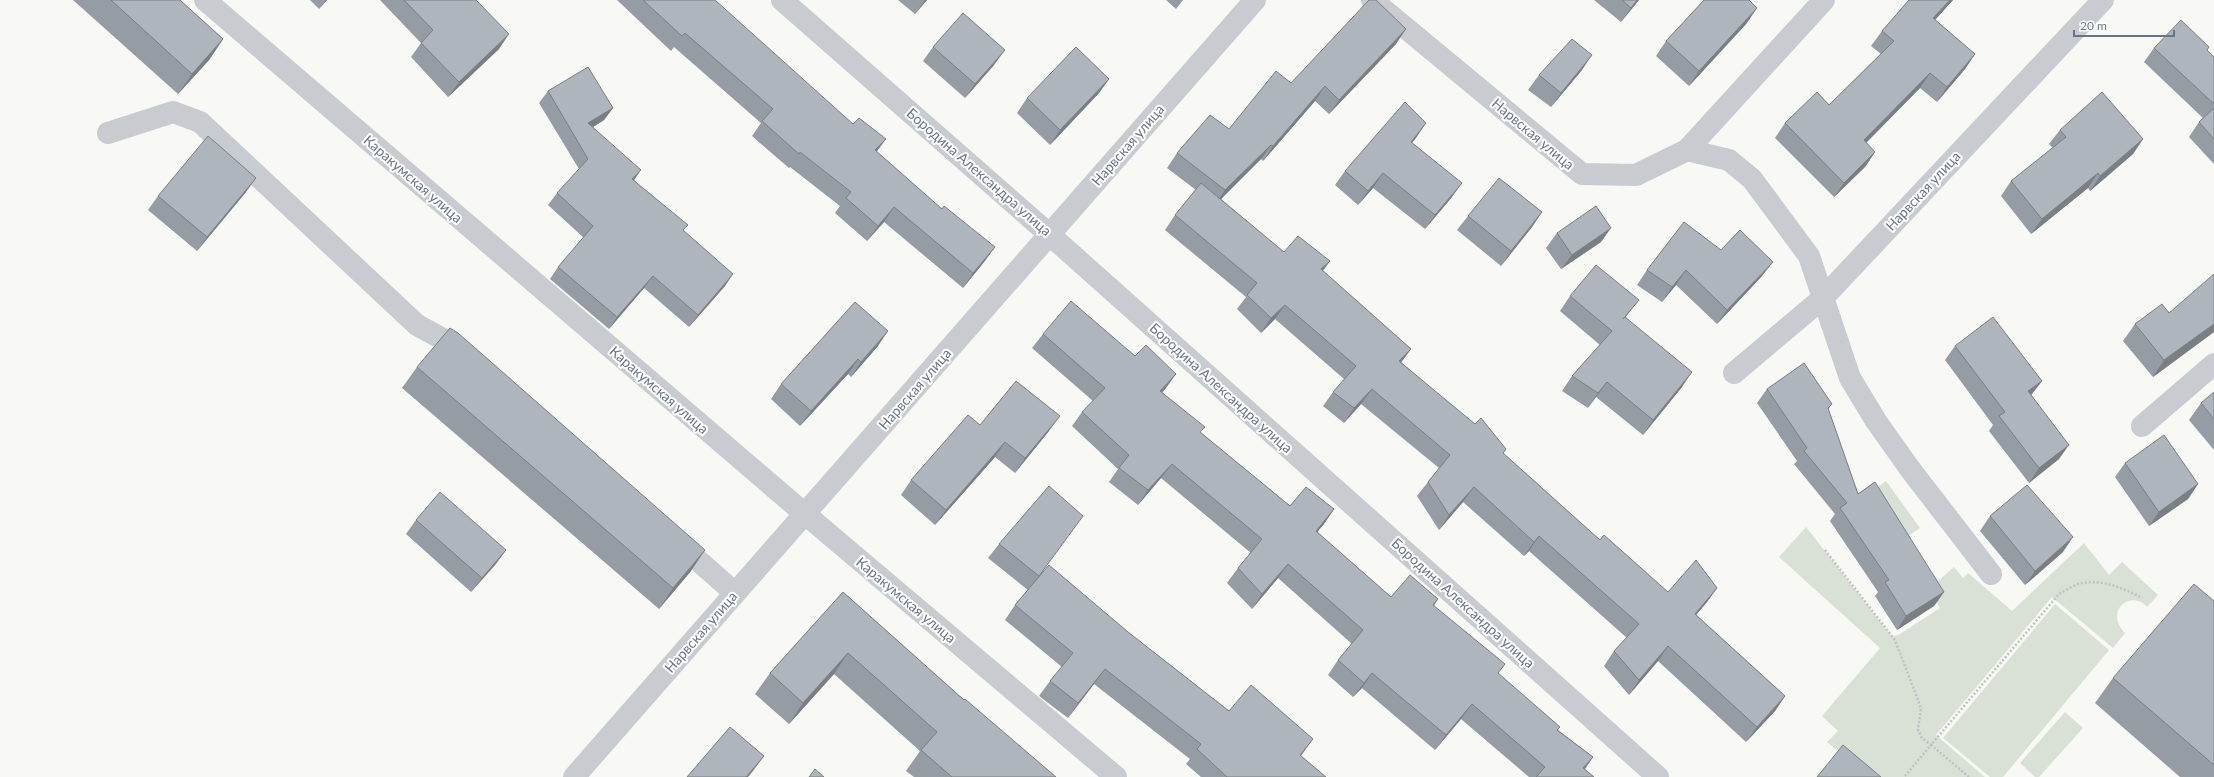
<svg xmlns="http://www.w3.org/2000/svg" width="2214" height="777" viewBox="0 0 2214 777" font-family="Lato,sans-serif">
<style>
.green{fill:#d9e0d6}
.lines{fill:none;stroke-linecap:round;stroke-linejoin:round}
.path{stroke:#bfc2c4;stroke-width:2.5;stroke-dasharray:2 2;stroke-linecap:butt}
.minor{stroke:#c8cbcf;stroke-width:22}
.wall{fill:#969ca3}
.shaded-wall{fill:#7a7f84}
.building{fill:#afb5bd;stroke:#7a7f84}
.labels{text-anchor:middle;stroke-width:4;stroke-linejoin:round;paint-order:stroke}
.street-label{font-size:14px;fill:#667588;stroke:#fff}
</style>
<rect width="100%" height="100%" fill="#f8f8f5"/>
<!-- green -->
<g class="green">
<path d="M1886 481 1920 528 1904 539 1870 493Z"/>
<path d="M1806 527 1892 637 1900 634 1940 608 1929 589 1954 567 1963 578 1968 573 2012 611 2084 543 2109 575 2122 562 2158 595 2147 607C2132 589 2103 610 2125 633L2113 648 2052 597 1936 735 1985 777H1869L1827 742 1838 731 1822 716 1880 648 1779 557Z"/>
<path d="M2055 604 2109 650 2003 777H1990L1943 738Z"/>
<path d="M2065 712 2083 728 2039 777H2035L2020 763Z"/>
</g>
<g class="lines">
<!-- path -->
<g class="path">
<path d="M1825 550 1895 640 1921 708 1918 730 1922 738 1931 745 1904 777"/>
<path d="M1969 777 1931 745 2059 594C2065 591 2072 586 2078 584 2101 578 2123 588 2142 598"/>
</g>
<!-- minor -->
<g class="minor">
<path d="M205 0 805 514 1116 777"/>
<path d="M782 0 1050 235 1658 777"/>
<path d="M1372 0 1582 174 1636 175 1687 150 1824 0"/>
<path d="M108 133 173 112 200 122 417 325 452 344 465 356"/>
<path d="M1687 150 1729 160 1752 179 1809 256 1850 378 1876 421 1910 469 1991 574"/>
<path d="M1734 373 1823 298 2103 0"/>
<path d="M2142 426 2214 364"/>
<path d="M676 541 735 593"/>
<path d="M574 777 1255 0"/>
</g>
</g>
<!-- wall -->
<g class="wall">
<path d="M73 0H180L223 39 209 60 178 94Z"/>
<path d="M310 0H327L319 9Z"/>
<path d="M380 0H476L499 49 448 97 411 57 421 43Z"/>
<path d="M617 0H715V1L877 152 942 209 995 247 984 262 963 288 884 222 867 241 835 213 840 206 790 167 789 168 752 136 761 123 674 47 671 51Z"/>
<path d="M898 0H927L915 14Z"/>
<path d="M1166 0H1183L1176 9Z"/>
<path d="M1594 0H1639L1621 22Z"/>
<path d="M1909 0H1953L1935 20 1975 54 1965 69 1937 102 1920 88 1866 143 1875 152 1865 167 1834 197 1775 138 1785 123 1829 105 1881 54 1871 46 1882 31Z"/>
<path d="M1747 23 1689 86 1656 56 1666 41Z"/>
<path d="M1396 44 1329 114 1315 101 1263 161 1261 159 1221 199 1284 252 1330 261 1323 271 1411 349 1401 362 1600 540 1668 592 1717 588 1707 602 1696 615 1785 696 1775 711 1746 742 1658 661 1629 695 1604 666 1614 651 1627 638 1529 551 1524 556 1463 502 1439 530 1417 496 1439 468 1361 404 1344 423 1323 406 1333 392 1344 379 1275 319 1261 333 1237 309 1246 297 1165 230 1175 215 1196 190 1167 168 1177 153 1229 129 1291 83Z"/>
<path d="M933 47 994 65 965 98 923 61Z"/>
<path d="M2154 48 2207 50 2214 57V164L2189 137 2199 122 2203 118 2144 62Z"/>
<path d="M1582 70 1551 107 1528 90 1539 75Z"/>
<path d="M1109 79 1099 93 1050 145 1017 113 1027 98Z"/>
<path d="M548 91 613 108 604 120 593 127 634 180 684 231 725 286 689 327 644 288 609 329 550 279 558 267 584 238 548 205 557 193 579 169 539 103Z"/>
<path d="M2060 130 2143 139 2133 154 2090 191 2088 188 2031 234 2001 196 2011 181 2053 148 2049 144Z"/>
<path d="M1416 138 1412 143 1452 197 1425 229 1373 188 1358 205 1335 185 1345 171Z"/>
<path d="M246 192 197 251 148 210 158 196Z"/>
<path d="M1542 212 1532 227 1501 266 1457 230 1468 216Z"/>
<path d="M1557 233 1601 242 1561 269 1546 248Z"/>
<path d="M1721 250 1762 276 1717 324 1676 285 1662 302 1637 285 1647 270Z"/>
<path d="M1570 296 1626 317 1682 387 1643 435 1596 397 1588 408 1562 391 1572 376 1600 345 1560 311Z"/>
<path d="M2169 313 2214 332 2153 377 2123 341 2135 324Z"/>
<path d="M1043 334 1166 388 1162 393 1201 433 1290 506 1334 509 1324 524 1317 532 1391 597 1438 599 1434 606 1498 674 1560 727 1558 730 1593 757 1585 769 1594 777H1529L1461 719 1435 750 1362 688 1353 697 1328 675 1338 660 1352 644 1278 578 1252 609 1227 583 1238 568 1251 553 1161 478 1138 505 1109 482 1118 469 1072 426 1082 412 1093 401 1032 348Z"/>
<path d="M878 346 851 377 848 374 800 426 771 399 781 384Z"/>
<path d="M1955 346 2042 381 2031 395 2059 459 2029 483 1989 431 1993 425 1945 360Z"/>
<path d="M417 367 691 571 659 609 402 388Z"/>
<path d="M1767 389 1832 404 1828 410 1858 494 1944 592 1934 606 1897 630 1875 596 1878 592 1830 521 1835 514 1794 464 1797 461 1757 403Z"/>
<path d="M2214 392V450L2189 420 2201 403Z"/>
<path d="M980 425 1049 431 1015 473 995 457 935 525 901 495 911 480Z"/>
<path d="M2125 463 2198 484 2188 499 2149 526 2115 477Z"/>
<path d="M1990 516 2063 552 2025 585 1980 531Z"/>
<path d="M416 520 506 550 495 565 471 592 406 534Z"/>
<path d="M999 544 1128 632 1229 711 1301 756 1326 777H1201L1186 764 1190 759 1094 684 1068 718 1039 696 1050 681 1062 667 1005 620 1015 605 1028 590 988 558Z"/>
<path d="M843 592 964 700 1056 777H914L906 771 920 751 834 674 789 724 755 694 770 673Z"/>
<path d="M2214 601V777H2180L2095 703 2113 678Z"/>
</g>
<!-- shaded-wall -->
<g class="shaded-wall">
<path d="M326 0H327L319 9Z"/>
<path d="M925 0H927L915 14Z"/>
<path d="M1637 0H1639L1621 22 1631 8Z"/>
<path d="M1950 0H1953L1923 33 1933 18Z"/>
<path d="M1757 8 1747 23 1689 86 1699 71Z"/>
<path d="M1406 29 1396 44 1329 114 1339 100Z"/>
<path d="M509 34 499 49 448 97 459 82Z"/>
<path d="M223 39 209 60 178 94 192 74Z"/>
<path d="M1005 50 994 65 965 98 975 84Z"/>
<path d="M1975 54 1965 69 1937 102 1947 87Z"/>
<path d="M1592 55 1582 70 1551 107 1561 93Z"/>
<path d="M1930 73 1920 88 1854 155 1864 140Z"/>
<path d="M1109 79 1099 93 1050 145 1060 130Z"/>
<path d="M1325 86 1315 101 1263 161 1273 146Z"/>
<path d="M613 108 604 120 580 135 588 123Z"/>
<path d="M1426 123 1416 138 1400 156 1411 142Z"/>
<path d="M886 139 875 154V150Z"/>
<path d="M2143 139 2133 154 2090 191 2100 176Z"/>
<path d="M1271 145 1261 159 1215 205 1225 190Z"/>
<path d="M1875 152 1865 167 1834 197 1844 183Z"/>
<path d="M641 170 632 183V179Z"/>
<path d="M1383 173 1373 188 1358 205 1368 191Z"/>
<path d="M2098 173 2088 188 2031 234 2042 219Z"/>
<path d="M256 178 246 192 197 251 207 237Z"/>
<path d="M1462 183 1452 197 1425 229 1435 215Z"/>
<path d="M894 207 884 222 867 241 878 226Z"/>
<path d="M1542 212 1532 227 1501 266 1511 251Z"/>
<path d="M1611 228 1601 242 1561 269 1572 255Z"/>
<path d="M995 247 984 262 963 288 973 273Z"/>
<path d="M1330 261 1319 275 1321 269Z"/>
<path d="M1773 262 1762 276 1717 324 1727 310Z"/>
<path d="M1686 270 1676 285 1662 302 1672 287Z"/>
<path d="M733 274 725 286 689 327 698 315Z"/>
<path d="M653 276 644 288 609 329 617 317Z"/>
<path d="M1639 300 1628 314 1613 334 1623 319Z"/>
<path d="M1285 305 1275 319 1261 333 1271 318Z"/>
<path d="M2214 324V332L2153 377 2164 360Z"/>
<path d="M888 331 878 346 851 377 861 362Z"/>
<path d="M1411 349 1400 364 1399 361Z"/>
<path d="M858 359 848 374 800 426 811 411Z"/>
<path d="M1692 372 1682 387 1643 435 1653 420Z"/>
<path d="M1176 374 1166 388 1150 406 1160 391Z"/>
<path d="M2042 381 2031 395 2028 391Z"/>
<path d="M1607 382 1596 397 1588 408 1598 393Z"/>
<path d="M1372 389 1361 404 1344 423 1354 408Z"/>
<path d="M1060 416 1049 431 1015 473 1025 458Z"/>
<path d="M1005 442 995 457 935 525 946 510Z"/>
<path d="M2069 445 2059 459 2029 483 2039 468Z"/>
<path d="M1172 464 1161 478 1138 505 1148 490Z"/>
<path d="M2198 484 2188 499 2149 526 2159 512Z"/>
<path d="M1474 487 1463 502 1439 530 1449 515Z"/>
<path d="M1334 509 1324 524 1306 545 1316 531Z"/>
<path d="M1539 536 1529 551 1524 556 1534 542Z"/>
<path d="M2073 537 2063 552 2025 585 2035 571Z"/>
<path d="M506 550 495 565 471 592 482 578Z"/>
<path d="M705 550 691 571 659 609 673 588Z"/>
<path d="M1288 564 1278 578 1252 609 1262 594Z"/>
<path d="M1717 588 1707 602 1684 629 1695 614Z"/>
<path d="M1944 592 1934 606 1897 630 1906 616Z"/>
<path d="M1668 646 1658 661 1629 695 1639 680Z"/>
<path d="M848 653 834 674 789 724 803 703Z"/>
<path d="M1105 669 1094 684 1068 718 1078 703Z"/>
<path d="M1372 673 1362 688 1353 697 1364 683Z"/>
<path d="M1785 696 1775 711 1746 742 1757 727Z"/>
<path d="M1472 704 1461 719 1435 750 1446 735Z"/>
<path d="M1313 739 1303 753 1289 770 1300 755Z"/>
<path d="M764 756 753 771 748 777H746Z"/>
<path d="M1593 757 1583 771V768Z"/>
</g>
<!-- building -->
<g class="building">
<path d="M111 0H180L223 39 192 74Z"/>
<path d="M404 0H476L509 34 459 82 421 43 433 30Z"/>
<path d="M643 0H715L853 124 859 118 886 139 875 150 942 209 944 206 995 247 973 273 894 207 878 226 846 198 851 192 800 152 799 154 762 121 773 109 685 33 682 36Z"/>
<path d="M1369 0H1376L1406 29 1339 100 1325 86 1273 146 1271 145 1225 190 1177 153 1210 115 1229 129 1276 71 1291 83Z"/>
<path d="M1622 0H1637L1631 8Z"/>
<path d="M1704 0H1749L1757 8 1699 71 1666 41Z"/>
<path d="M1909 0H1950L1933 18 1975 54 1947 87 1930 73 1864 140 1875 152 1844 183 1785 123 1817 92 1829 105 1894 41 1882 31Z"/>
<path d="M963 13 1005 50 975 84 933 47Z"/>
<path d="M2181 20 2209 47 2207 50 2214 57V104L2154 48Z"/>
<path d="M1572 39 1592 55 1561 93 1539 75Z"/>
<path d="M1076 47 1109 79 1060 130 1027 98Z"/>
<path d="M588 67 613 108 588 123 641 170 632 179 688 225 683 230 733 274 698 315 653 276 617 317 558 267 593 226 557 193 588 159 548 91Z"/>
<path d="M2102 92 2143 139 2100 176 2098 173 2042 219 2011 181 2066 137 2060 130Z"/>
<path d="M1405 102 1426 123 1411 142 1462 183 1435 215 1383 173 1368 191 1345 171Z"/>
<path d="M2214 108V139L2199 122Z"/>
<path d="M208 136 256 178 207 237 158 196Z"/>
<path d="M1499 178 1542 212 1511 251 1468 216Z"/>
<path d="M1201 183 1284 252 1298 236 1330 261 1321 269 1411 349 1399 361 1475 424 1481 418 1506 449 1503 453 1600 540 1604 535 1668 592 1696 560 1717 588 1695 614 1785 696 1757 727 1668 646 1639 680 1614 651 1639 624 1539 536 1534 542 1474 487 1449 515 1428 482 1450 455 1372 389 1354 408 1333 392 1356 366 1285 305 1271 318 1247 295 1257 283 1175 215Z"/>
<path d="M1596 206 1611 228 1572 255 1557 233Z"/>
<path d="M1684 222 1721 250 1740 230 1773 262 1727 310 1686 270 1672 287 1647 270Z"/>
<path d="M1596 265 1639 300 1623 319 1625 317 1692 372 1653 420 1607 382 1598 393 1572 376 1612 331 1570 296Z"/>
<path d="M2214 274V324L2164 360 2135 324 2162 304 2169 313Z"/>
<path d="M1071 301 1135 356 1146 345 1176 374 1160 391 1205 427 1200 432 1290 506 1306 487 1334 509 1316 531 1391 597 1410 575 1438 599 1433 605 1505 664 1498 673 1560 727 1557 730 1593 757 1583 768 1594 777H1536L1545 767 1472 704 1446 735 1372 673 1364 683 1338 660 1363 630 1288 564 1262 594 1238 568 1262 539 1172 464 1148 490 1119 468 1129 455 1082 412 1105 388 1043 334Z"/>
<path d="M855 302 888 331 861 362 858 359 811 411 781 384Z"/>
<path d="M1993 317 2042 381 2028 391 2069 445 2039 468 1999 416 2005 412 1955 346Z"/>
<path d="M450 328 458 333 482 354 705 550 673 588 417 367Z"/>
<path d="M1804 363 1832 404 1828 408 1858 494 1875 482 1944 592 1906 616 1885 582 1889 580 1840 508 1847 503 1804 451 1807 448 1767 389Z"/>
<path d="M1016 381 1060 416 1025 458 1005 442 946 510 911 480 968 415 980 425Z"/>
<path d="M2214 392V419L2201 403Z"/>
<path d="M2164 435 2198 484 2159 512 2125 463Z"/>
<path d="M2027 485 2073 537 2035 571 1990 516Z"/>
<path d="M1049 486 1083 516 1039 576 999 544Z"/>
<path d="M440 492 506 550 482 578 416 520Z"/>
<path d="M1049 565 1128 632 1229 711 1251 685 1313 739 1300 755 1326 777H1227L1197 749 1201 744 1105 669 1078 703 1050 681 1073 653 1015 605Z"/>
<path d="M2194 584 2214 601V765L2113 678Z"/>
<path d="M843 592 964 700 965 699 1056 777H952L921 750 937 732 848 653 803 703 770 673Z"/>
<path d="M730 727 764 756 746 777H687Z"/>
<path d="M1843 745 1881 777H1817Z"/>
<path d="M815 769 824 777H809Z"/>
</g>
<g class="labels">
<!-- street labels -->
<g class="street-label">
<text transform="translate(1533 134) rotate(40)" y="5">Нарвская улица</text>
<text transform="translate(1128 145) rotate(-49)" y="5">Нарвская улица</text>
<text transform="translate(979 172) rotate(41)" y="5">Бородина Александра улица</text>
<text transform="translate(413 179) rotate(41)" y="5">Каракумская улица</text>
<text transform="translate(1923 191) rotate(-47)" y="5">Нарвская улица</text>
<text transform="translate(1221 388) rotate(42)" y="5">Бородина Александра улица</text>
<text transform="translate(915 389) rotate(-49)" y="5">Нарвская улица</text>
<text transform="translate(659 390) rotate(41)" y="5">Каракумская улица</text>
<text transform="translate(906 600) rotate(40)" y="5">Каракумская улица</text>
<text transform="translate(1463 603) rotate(42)" y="5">Бородина Александра улица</text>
<text transform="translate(701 632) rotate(-49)" y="5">Нарвская улица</text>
</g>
</g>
<!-- scale -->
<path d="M2074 30v6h100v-6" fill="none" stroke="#667588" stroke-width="2"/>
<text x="2080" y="30" font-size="12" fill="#667588" stroke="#ffffff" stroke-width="3" paint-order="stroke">20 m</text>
</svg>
